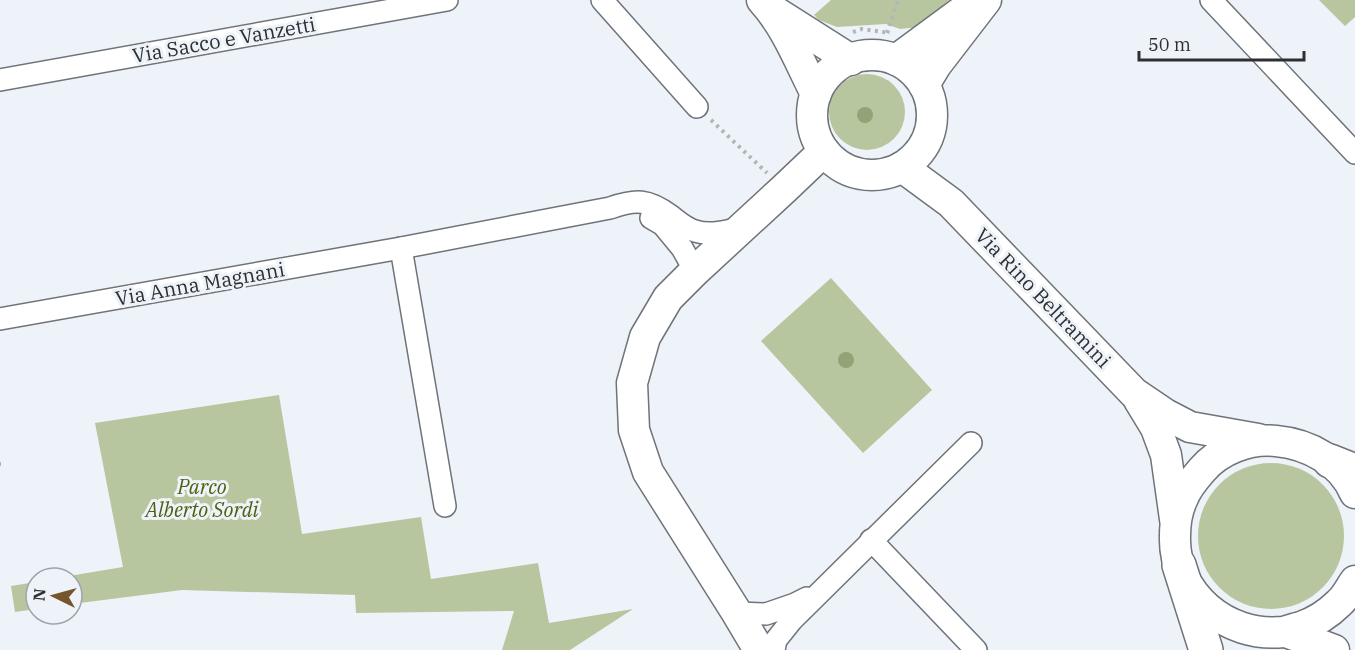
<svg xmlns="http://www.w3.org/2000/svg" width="1355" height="650" viewBox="0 0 1355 650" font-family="'IBM Plex Serif',serif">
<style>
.green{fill:#b8c69f}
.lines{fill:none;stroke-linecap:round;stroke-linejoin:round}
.street-casing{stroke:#6f7479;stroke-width:24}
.secondary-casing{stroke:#6f7479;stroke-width:33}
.primary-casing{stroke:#6f7479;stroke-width:36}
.path{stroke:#b2b6bb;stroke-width:4;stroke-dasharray:3 4.5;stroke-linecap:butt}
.street{stroke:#fff;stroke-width:21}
.secondary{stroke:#fff;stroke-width:30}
.primary{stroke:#fff;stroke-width:33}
.tree{fill:#94a278}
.labels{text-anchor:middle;stroke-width:6;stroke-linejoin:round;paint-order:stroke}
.street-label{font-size:20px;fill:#2d2f31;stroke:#eef2f9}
.park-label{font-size:20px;font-style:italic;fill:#4b610e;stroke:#eef2f9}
</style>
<rect width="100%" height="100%" fill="#eef2f9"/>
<!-- green -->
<g class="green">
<path d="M831 0H949L919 27 900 29 886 24 837 27 819 20 814 15Z"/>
<path d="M1319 0H1355V17L1345 26Z"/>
<circle cx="867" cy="112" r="38"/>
<path d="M831 278 932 390 863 453 761 341Z"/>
<path d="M279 395 302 534 421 517 431 579 538 563 549 623 633 609 570 650H502L514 611 356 613 355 595 182 590 72 604V578H57L123 567 95 423Z"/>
<circle cx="1271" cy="536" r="73"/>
<path d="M36 582V609L15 612 11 586Z"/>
</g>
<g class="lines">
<!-- street casing -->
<g class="street-casing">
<g id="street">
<path d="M602 0 697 107"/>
<path d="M1211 0 1355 153"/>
<path d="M0 80 447 0"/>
<path d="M651 218 663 225 682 248 695 271"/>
<path d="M401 248 445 506"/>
<path d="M0 319 401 248 610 208C636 199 648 199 671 216 679 222 685 228 695 231 710 236 726 231 741 228"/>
<path d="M871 540 976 650"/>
<path d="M737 613 766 614 795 604 807 598"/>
<path d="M774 650 776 640 792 620 971 443"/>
</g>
</g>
<!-- secondary casing -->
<g class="secondary-casing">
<g id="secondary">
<path d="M762 0C786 26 800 63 816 94"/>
<path d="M774 11 851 60"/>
<circle cx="872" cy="115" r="60"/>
<path d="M896 60 968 7"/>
<path d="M924 85 936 65 986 0"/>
<path d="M902 167 951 203 1134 393 1165 414 1190 427 1258 439"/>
<path d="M1139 400 1156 428 1166 455 1175 519"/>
<path d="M1355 493C1342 462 1309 444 1276 441 1249 438 1219 450 1202 470 1194 479 1186 489 1182 500 1177 511 1175 524 1175 536 1173 594 1227 638 1283 632 1289 631 1295 628 1301 627 1315 622 1328 614 1339 603 1346 597 1350 588 1355 581"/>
<path d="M1286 632 1334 650"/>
<path d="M759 650 737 613 648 472 634 430 632 383 645 337 668 298 695 271 784 189 824 151"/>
</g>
</g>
<!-- primary casing -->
<g class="primary-casing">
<g id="primary">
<path d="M1330 461 1355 471"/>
<path d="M1179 565 1206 650"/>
</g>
</g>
<!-- path -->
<g class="path">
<path d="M853 32 862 29 890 33"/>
<path d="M887 33 898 0"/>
<path d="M711 120 767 173"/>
<path d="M0 464H1"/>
</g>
<!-- street -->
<use href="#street" class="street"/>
<!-- secondary -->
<use href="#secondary" class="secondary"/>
<!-- primary -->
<use href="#primary" class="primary"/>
</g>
<!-- trees -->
<g class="tree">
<circle cx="865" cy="115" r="8"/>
<circle cx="846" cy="360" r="8"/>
</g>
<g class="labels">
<!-- street labels -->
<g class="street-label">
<text transform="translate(224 40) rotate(-10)" y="7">Via Sacco e Vanzetti</text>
<text transform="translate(200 284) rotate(-10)" y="7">Via Anna Magnani</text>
<text transform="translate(1043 298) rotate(46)" y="7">Via Rino Beltramini</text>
</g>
<!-- park labels -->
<g class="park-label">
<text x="202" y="494">Parco<tspan x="202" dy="23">Alberto Sordi</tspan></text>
</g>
</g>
<!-- north arrow -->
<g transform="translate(54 596) rotate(275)"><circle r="28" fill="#eef2f9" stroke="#a1a4a9" stroke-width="1.5"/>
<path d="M0-4.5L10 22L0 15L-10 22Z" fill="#76542c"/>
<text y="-9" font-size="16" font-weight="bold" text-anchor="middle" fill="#2d2f31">N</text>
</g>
<!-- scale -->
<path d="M1139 51v9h165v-9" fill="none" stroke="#2d2f31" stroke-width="3"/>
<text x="1148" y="51" font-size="18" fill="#2d2f31" stroke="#eef2f9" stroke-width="4.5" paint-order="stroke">50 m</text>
</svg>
